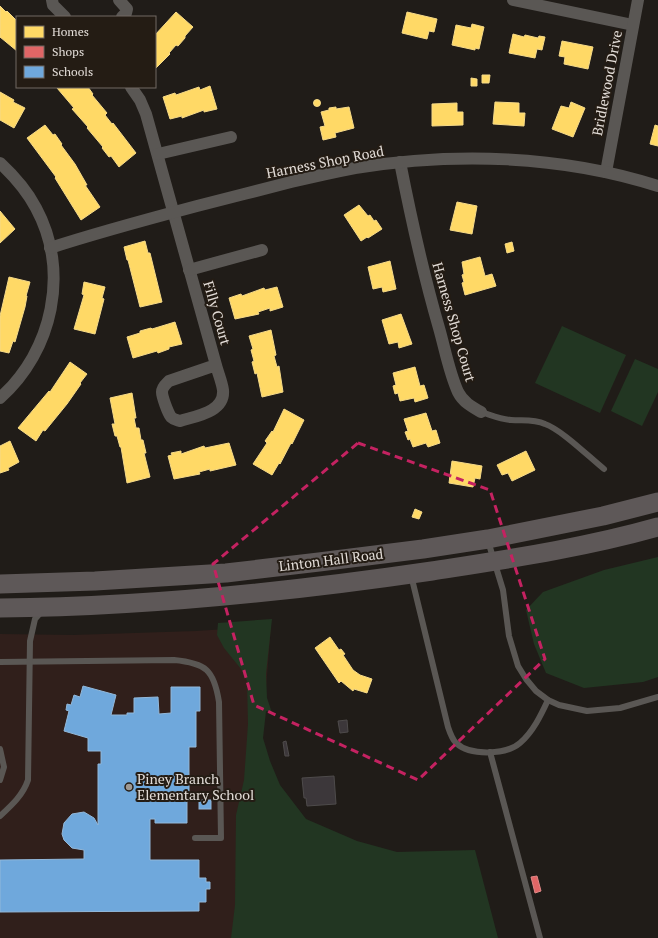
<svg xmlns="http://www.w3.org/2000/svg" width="658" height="938" viewBox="0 0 658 938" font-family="'PT Serif',serif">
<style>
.education{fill:#301f1b}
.green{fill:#223622}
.homes{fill:#ffd966;stroke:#f6da88}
.shops{fill:#e06666;stroke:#e18988}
.schools{fill:#6fa8dc;stroke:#92b8da}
.building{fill:#3c373a;stroke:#4e4b4b}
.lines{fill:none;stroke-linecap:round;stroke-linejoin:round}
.lane{stroke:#5a5754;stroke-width:6}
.street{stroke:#5a5754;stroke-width:12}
.primary{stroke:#5e5858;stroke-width:19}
.marked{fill:none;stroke:#c42261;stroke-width:3;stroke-dasharray:8 5;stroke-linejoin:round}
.poi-dot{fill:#9e9994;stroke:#241c14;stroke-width:1.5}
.labels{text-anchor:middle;stroke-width:4;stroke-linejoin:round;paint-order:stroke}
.street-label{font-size:14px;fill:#e2dcd7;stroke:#241c14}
.poi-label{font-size:14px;fill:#e2dcd7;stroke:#241c14;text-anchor:start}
</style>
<rect width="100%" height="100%" fill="#201c18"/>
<!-- education -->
<path class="education" d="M271 626 246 938H0V634L73 635 196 631Z"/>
<!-- green -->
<g class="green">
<path d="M562 326 626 355 600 413 535 383Z"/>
<path d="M635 359 658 369V392L642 426 611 411Z"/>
<path d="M658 557V677L643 682 584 688 546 673 534 644 526 610 543 592 604 570Z"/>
<path d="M272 619 266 674 267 698 272 713 266 711 263 738 270 761 280 785 306 819 357 841 397 852 475 850 498 938H231L235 905 236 815 244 780 248 724 247 681 241 669 224 648 217 635 218 623Z"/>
</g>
<!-- homes -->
<g class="homes">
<path d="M0 6 6 12 7 11 17 21V51L0 37Z"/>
<path d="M176 12 193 27 185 36V38L178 46 176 45 169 53 170 54 155 69V35Z"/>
<path d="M407 12 437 19 434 32 429 31 427 39 402 33Z"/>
<path d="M472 24 484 27 479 49 475 48V50L452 45 456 25 471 28Z"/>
<path d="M513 34 524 37 525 35 538 38 539 36 545 37 542 50 537 49 535 58 509 53Z"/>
<path d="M562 41 593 47 588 69 564 64 565 57 559 56Z"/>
<path d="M482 75H490L489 83H482Z"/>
<path d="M471 78 477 79V86H471Z"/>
<path d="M210 86 217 109 204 112V110L182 118V116L170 119 163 97 175 93 176 95 199 87 200 90Z"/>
<path d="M59 87H88L93 94 92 95 107 113 105 115 112 124 113 123 136 153 119 167 111 156 109 157 102 148 103 147 87 128 88 127 72 109 74 108 57 88Z"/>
<path d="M0 92 14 100 13 102 25 108 14 128 0 120Z"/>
<circle cx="317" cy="103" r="3.5"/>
<path d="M495 102 519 103V113H525L524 126 493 124Z"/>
<path d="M571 102 585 108 573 137 552 129 561 106 569 108Z"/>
<path d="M457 103V112H463V125L432 126V104Z"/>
<path d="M336 107V109L349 107 354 128 335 133 336 137 323 140 320 127 325 126 321 112 329 110V108Z"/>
<path d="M45 125 53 135 55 134 62 144 61 145 75 164 87 185H85L100 207 81 220 55 178 56 177 27 138Z"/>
<path d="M655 125 658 126V146L650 144Z"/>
<path d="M457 202 477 206 472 234 450 230Z"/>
<path d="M359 205 368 216 370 215 374 221 376 220 382 229 368 238 367 237 361 241 344 215Z"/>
<path d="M0 211 15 229 0 243Z"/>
<path d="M145 241 148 253H150L162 302 140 307 128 260H127L124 247Z"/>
<path d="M512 242 514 251 507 253 505 244Z"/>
<path d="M480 257 485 276 492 274 496 286 465 295 462 283 464 282 462 275 464 274 462 262Z"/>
<path d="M390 261 396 289 383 292 382 287 373 289 368 267Z"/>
<path d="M9 277 30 282 26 296H27L25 307 15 342 13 341 9 353 0 351V316Z"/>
<path d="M84 282 105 287 102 298 104 299 95 334 74 329 84 295 82 294Z"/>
<path d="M277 287 283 307 270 311V308L258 312 259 314 235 319 229 298 241 294 242 296 264 288 265 290Z"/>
<path d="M401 314 412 344 399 348 398 342 389 344 382 320Z"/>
<path d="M175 322 182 344 169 347V349L158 353 157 351 133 358 127 337 140 333V331L151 328 152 329Z"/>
<path d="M271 330 276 355 274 356 277 367 279 366 283 392 262 397 257 373 255 374 252 362 254 361 251 350 253 349 249 336Z"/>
<path d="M70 362 87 374 80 383 81 384 67 404 45 431 43 430 36 441 18 428 49 391 50 392Z"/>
<path d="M415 367 420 386 424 385 428 398 415 402 414 398 400 401 398 393 395 394 393 386 396 385 393 373Z"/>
<path d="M132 393 136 418H134L136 428H139L141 440H143L146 453H144L150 477 127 483 121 447H120L117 436H115L112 424H115L110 398Z"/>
<path d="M284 409 304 420 292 444 291 443 280 464 279 463 272 475 253 464 267 443 265 441 272 431 273 432Z"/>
<path d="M426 413 432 431 436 430 440 443 428 447 426 443 413 447 410 439 408 440 405 432 408 431 404 419Z"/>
<path d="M10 441 19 462 8 468 9 470 0 473V446Z"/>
<path d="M229 443 236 465 210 471V469L199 472 200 474 174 479 168 456 172 455 171 453 181 451V454L204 446 205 448Z"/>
<path d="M526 451 535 470 512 481 508 473 502 475 497 465Z"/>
<path d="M452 461 482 466 480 479 475 478 473 487 449 483Z"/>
<path d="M415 509 422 512 419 519 412 517Z"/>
<path d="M330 637 339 650 341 649 345 654 343 655 353 670 360 675 372 679 367 693 354 689 353 691 341 681 339 683 315 648Z"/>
</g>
<!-- shops -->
<path class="shops" d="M537 876 541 891 535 893 531 877Z"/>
<!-- schools -->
<g class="schools">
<path d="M83 686 116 695 111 715H127V713H134V698L158 697 159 714 171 713V687H200V711H196V747H189V792H187V823H155V819H150V860H199V878H206V882H210V889H206V902H199V911L0 912V860L84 859V850L72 848 64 840 62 834 64 823 72 814 84 812 94 818 98 825V764H101V751H88V738L64 731 69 711 66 710 67 704 71 705 74 695 80 697Z"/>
<rect x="199" y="800" width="12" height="9"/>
</g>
<!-- building -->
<g class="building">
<path d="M347 720 348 732 340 733 338 721Z"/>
<path d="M286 741 289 756H285L283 742Z"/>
<path d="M334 776 336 804 307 806 306 798H304L302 778Z"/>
</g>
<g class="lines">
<!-- lane -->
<g class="lane">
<path d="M481 412C491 415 500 419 511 420 522 421 534 419 545 424 562 430 589 457 604 469"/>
<path d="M488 541 503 590 509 636 518 666 526 679 536 691 548 700 559 705 587 711 620 708 658 697"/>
<path d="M411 575 448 727C450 733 452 739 456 743 470 756 506 755 520 743 533 732 541 715 548 700"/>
<path d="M0 662 174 660C206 663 214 670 219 702L221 838H195"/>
<path d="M0 749 4 767 0 780"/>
<path d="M490 752 540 938"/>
<path d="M0 816C12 805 23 795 28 780L30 641 35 619 42 611"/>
</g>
<!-- street -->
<g class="street">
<path d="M52 0 53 5 65 17"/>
<path d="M119 0 127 9 126 13 122 17"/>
<path d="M513 0 633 25"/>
<path d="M131 87 140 100 146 114 216 365 169 381C166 384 162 387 162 392 162 397 168 413 171 417 174 420 177 420 180 421 196 416 225 412 223 390 222 382 218 373 216 365"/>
<path d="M158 154 231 137"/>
<path d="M400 162C411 218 423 273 439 328 445 349 449 372 458 392 463 402 472 407 481 412"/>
<path d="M0 163C14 176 27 191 36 208 70 271 53 351 0 398"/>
<path d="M606 172 638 0"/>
<path d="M50 248C99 232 148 219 197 206 228 198 260 190 291 182 312 177 334 172 355 168 455 152 561 155 658 186"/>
<path d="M189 270 262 250"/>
</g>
<!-- primary -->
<g class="primary">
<path d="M0 584 95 581 226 573 319 562 423 549 488 539 603 516 658 502"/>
<path d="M0 608C145 607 289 592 432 571 508 559 584 548 658 527"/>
</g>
</g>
<!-- marked area -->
<path class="marked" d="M358 443 490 490 545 659 418 780 254 705 213 564Z"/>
<!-- markers -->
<circle class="poi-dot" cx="129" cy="787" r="4"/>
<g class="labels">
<!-- street labels -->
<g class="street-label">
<text transform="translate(607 83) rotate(-79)" y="5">Bridlewood Drive</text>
<text transform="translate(325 162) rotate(-11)" y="5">Harness Shop Road</text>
<text transform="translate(217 313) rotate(74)" y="5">Filly Court</text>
<text transform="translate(454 322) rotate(74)" y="5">Harness Shop Court</text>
<text transform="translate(331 560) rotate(-7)" y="5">Linton Hall Road</text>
</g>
<!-- poi labels -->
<g class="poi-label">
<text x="137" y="784">Piney Branch<tspan x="137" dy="16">Elementary School</tspan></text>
</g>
</g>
<!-- legend -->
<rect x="16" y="16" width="140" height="72" fill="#241c14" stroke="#706962"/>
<rect x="24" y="26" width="20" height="12" fill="#ffd966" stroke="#706962"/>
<text x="52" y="36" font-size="12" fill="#e2dcd7">Homes</text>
<rect x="24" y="46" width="20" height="12" fill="#e06666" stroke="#706962"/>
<text x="52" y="56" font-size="12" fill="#e2dcd7">Shops</text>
<rect x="24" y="66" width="20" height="12" fill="#6fa8dc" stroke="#706962"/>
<text x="52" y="76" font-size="12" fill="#e2dcd7">Schools</text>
</svg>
